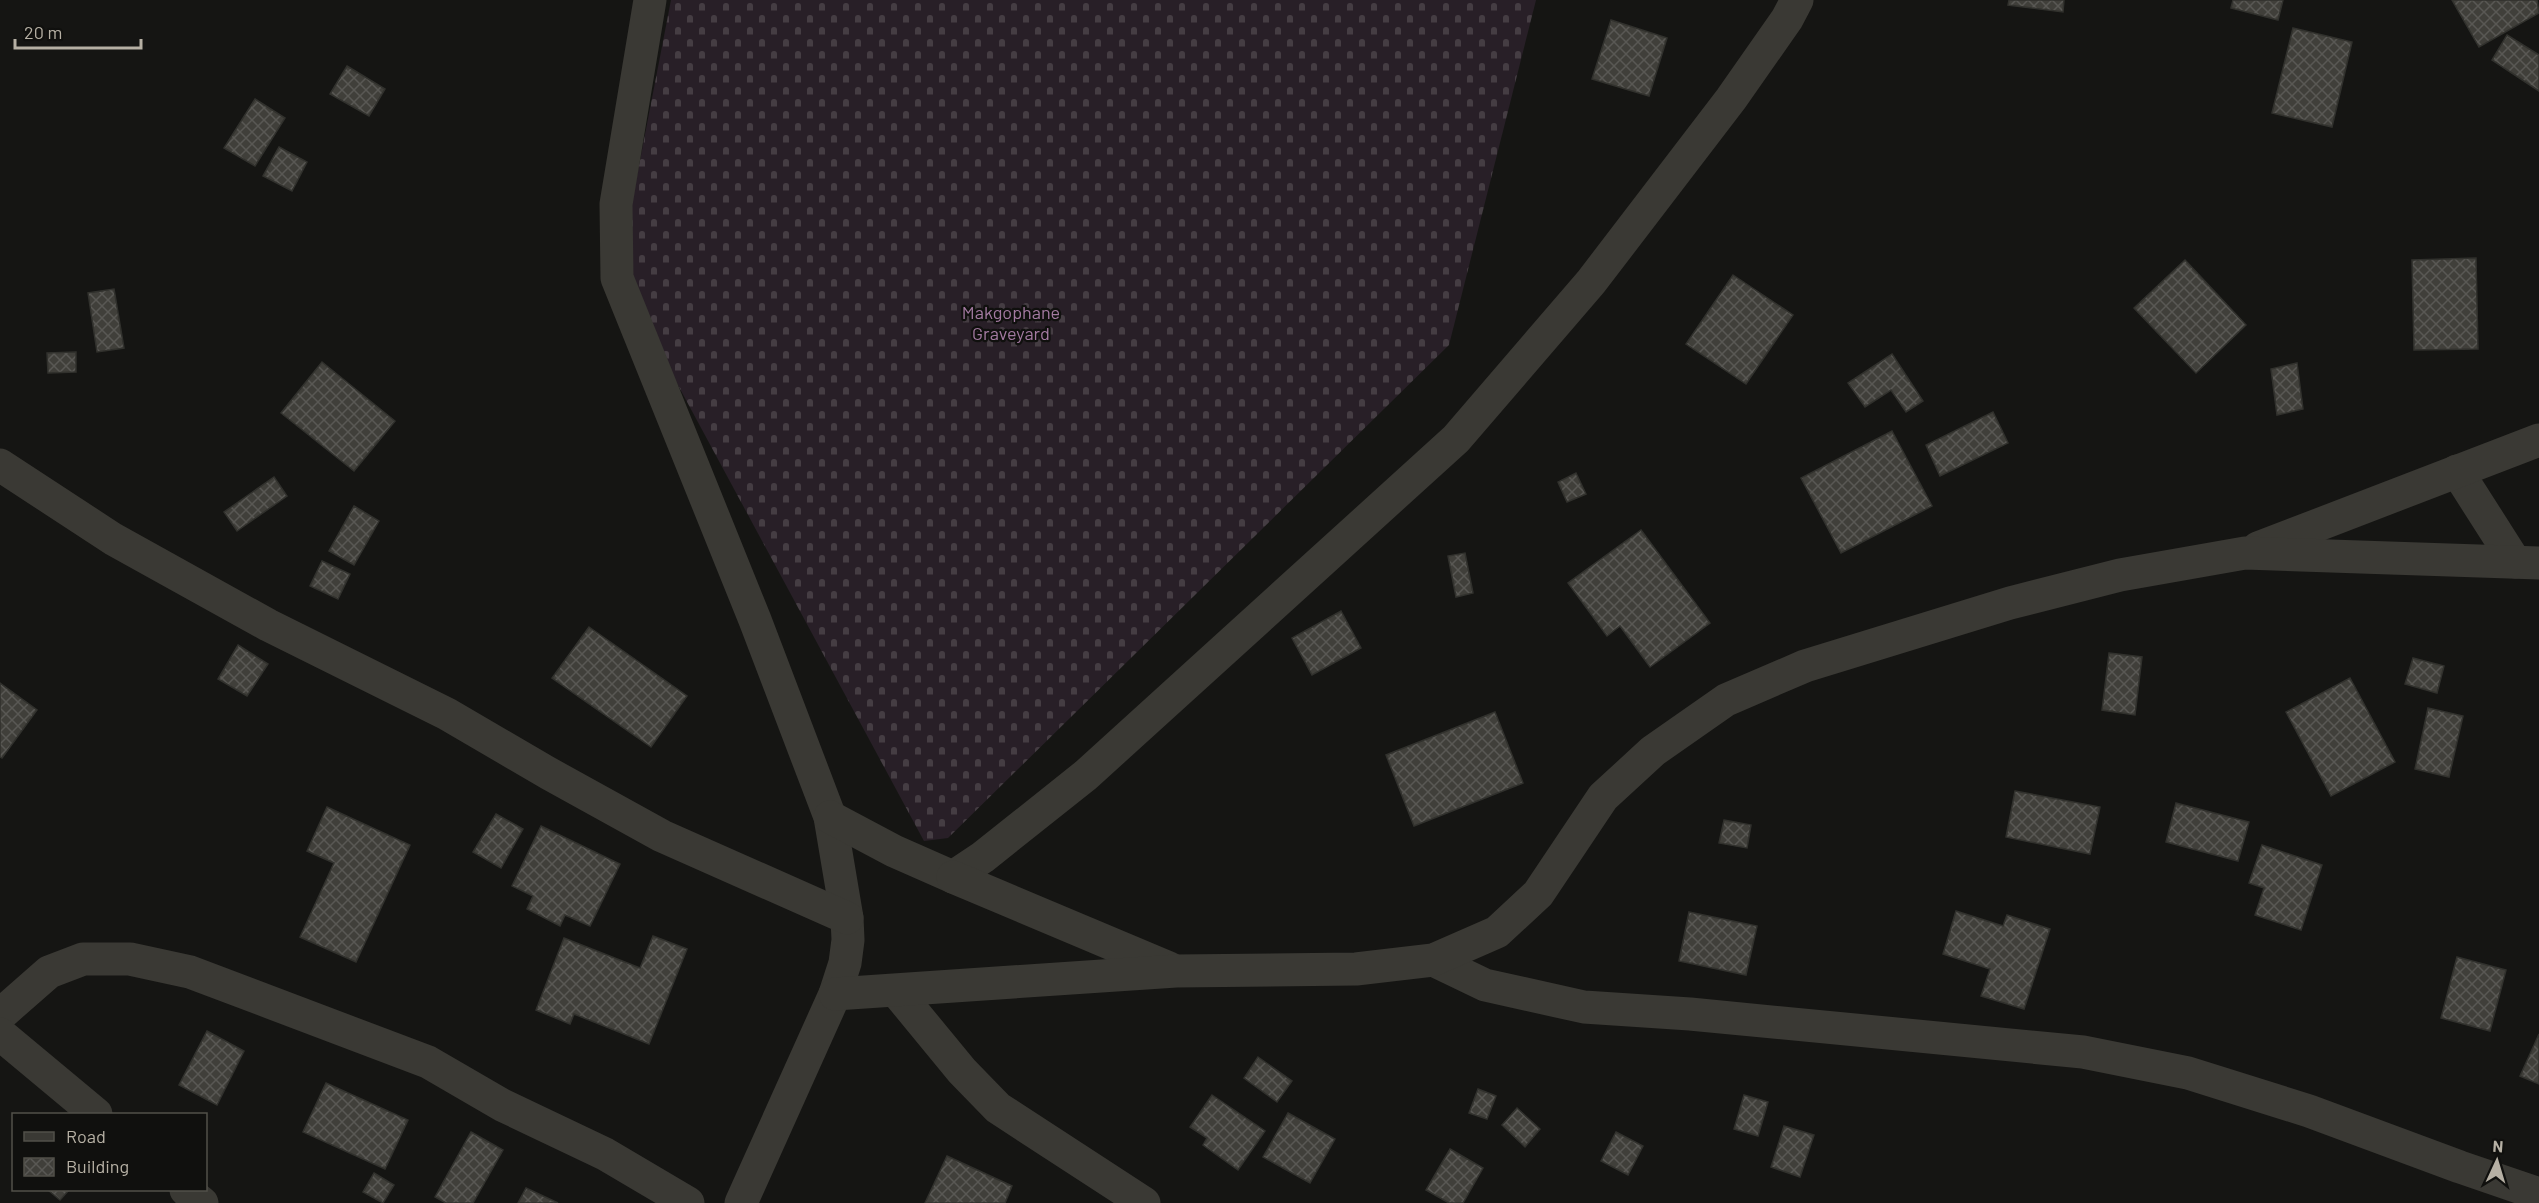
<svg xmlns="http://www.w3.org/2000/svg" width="2539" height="1203" viewBox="0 0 2539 1203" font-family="Barlow,sans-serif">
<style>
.cemetery{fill:url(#cemetery-stones)}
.building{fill:url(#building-cross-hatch);stroke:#31312d;stroke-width:1.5}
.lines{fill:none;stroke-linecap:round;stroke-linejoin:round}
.minor{stroke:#3a3934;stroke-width:33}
.tertiary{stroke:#3a3934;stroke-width:33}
.labels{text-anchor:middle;stroke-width:4.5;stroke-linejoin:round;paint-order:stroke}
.park-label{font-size:18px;fill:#a37aa1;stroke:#10100e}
</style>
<defs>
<pattern id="cemetery-stones" width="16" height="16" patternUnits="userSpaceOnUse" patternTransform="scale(1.5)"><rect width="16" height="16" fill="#281f27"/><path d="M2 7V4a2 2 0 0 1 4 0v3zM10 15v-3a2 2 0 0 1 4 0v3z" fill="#453d43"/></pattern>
<pattern id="building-cross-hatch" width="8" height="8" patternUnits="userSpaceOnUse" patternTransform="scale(1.5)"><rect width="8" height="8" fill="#403f3a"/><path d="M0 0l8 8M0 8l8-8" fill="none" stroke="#595854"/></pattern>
</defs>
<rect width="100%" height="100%" fill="#151513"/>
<!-- cemetery -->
<path class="cemetery" d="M671 0H1536L1449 345 948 838 924 841 618 274Z"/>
<!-- building -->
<g class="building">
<path d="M2009 0H2064L2063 12 2008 5Z"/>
<path d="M2233 0H2283L2278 20 2231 8Z"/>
<path d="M2452 0H2537L2539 13 2479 47Z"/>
<path d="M1611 20 1667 38 1649 96 1592 79Z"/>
<path d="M2293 28 2352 42 2332 127 2272 113Z"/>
<path d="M2507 35 2539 55V91L2492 60Z"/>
<path d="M347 66 385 89 369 116 330 94Z"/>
<path d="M255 99 285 118 255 166 224 148Z"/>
<path d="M279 147 307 162 292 191 263 176Z"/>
<path d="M2476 258 2478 349 2414 350 2412 260Z"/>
<path d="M2185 260 2246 325 2196 373 2134 308Z"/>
<path d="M1733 275 1793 315 1746 384 1686 344Z"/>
<path d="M114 289 124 348 97 352 88 293Z"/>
<path d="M76 352V372L48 373 47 353Z"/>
<path d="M1892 354 1923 401 1906 412 1891 390 1865 407 1848 383Z"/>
<path d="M322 362 395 421 354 471 281 413Z"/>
<path d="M2297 363 2303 409 2277 415 2271 369Z"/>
<path d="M1993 412 2008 443 1940 476 1926 445Z"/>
<path d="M1892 431 1932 506 1841 553 1801 478Z"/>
<path d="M1576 473 1586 494 1567 502 1558 482Z"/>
<path d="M274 477 287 496 237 531 224 512Z"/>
<path d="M354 506 379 521 354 565 329 551Z"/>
<path d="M1641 530 1710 623 1650 667 1620 626 1607 636 1568 583Z"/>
<path d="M1465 553 1473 593 1456 597 1448 556Z"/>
<path d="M322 561 350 574 338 599 310 586Z"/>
<path d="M1341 611 1361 648 1312 675 1292 638Z"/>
<path d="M589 627 687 696 651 747 552 678Z"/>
<path d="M238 645 268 664 247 696 218 679Z"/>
<path d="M2109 653 2142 657 2135 715 2102 710Z"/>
<path d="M2413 658 2444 666 2437 693 2405 684Z"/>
<path d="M2350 678 2395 762 2331 796 2286 712Z"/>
<path d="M0 683 37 710 2 758 0 757Z"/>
<path d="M2428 708 2463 716 2449 777 2415 769Z"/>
<path d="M1495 712 1523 783 1414 826 1386 755Z"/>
<path d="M2015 791 2100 807 2090 854 2006 837Z"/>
<path d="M2176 803 2249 822 2238 861 2166 842Z"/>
<path d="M327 807 410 845 356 962 300 937 334 863 307 851Z"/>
<path d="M496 814 523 829 501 868 473 852Z"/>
<path d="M1724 820 1751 825 1747 848 1719 843Z"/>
<path d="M541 826 620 864 590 926 565 915 560 926 527 909 533 896 512 886Z"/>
<path d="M2262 845 2322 865 2301 930 2255 915 2264 888 2249 883Z"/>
<path d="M1956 911 2003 926 2007 915 2050 929 2024 1009 1981 996 1990 969 1943 954Z"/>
<path d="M1689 912 1757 926 1746 975 1679 961Z"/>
<path d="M653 936 687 949 649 1044 574 1014 570 1024 536 1010 564 938 640 968Z"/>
<path d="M2457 957 2506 970 2490 1031 2441 1018Z"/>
<path d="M207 1031 244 1051 217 1105 179 1085Z"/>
<path d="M2539 1034V1084L2520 1076Z"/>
<path d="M1258 1057 1292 1081 1277 1102 1244 1078Z"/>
<path d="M326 1083 408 1120 385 1169 303 1132Z"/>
<path d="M1478 1089 1496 1096 1487 1119 1469 1113Z"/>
<path d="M1212 1095 1265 1131 1238 1170 1203 1145 1207 1138 1190 1127Z"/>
<path d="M1744 1095 1768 1102 1758 1136 1734 1129Z"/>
<path d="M1517 1108 1540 1129 1525 1147 1502 1125Z"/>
<path d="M1288 1113 1335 1139 1310 1183 1263 1157Z"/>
<path d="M1784 1126 1814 1135 1800 1177 1771 1167Z"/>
<path d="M471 1132 503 1150 473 1203H446L435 1197Z"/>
<path d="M1616 1132 1643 1146 1628 1175 1601 1161Z"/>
<path d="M1450 1149 1483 1168 1463 1203H1449L1426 1190Z"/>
<path d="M947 1156 1012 1186 1005 1203H925Z"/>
<path d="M374 1173 394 1185 383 1203 363 1192Z"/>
<path d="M526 1188 558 1203H518Z"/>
<path d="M48 1190H69L60 1200Z"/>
</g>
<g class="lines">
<!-- minor -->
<g class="minor">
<path d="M650 0 616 204 617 278 755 620 830 817 847 918 848 940 845 963 835 994 741 1203"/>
<path d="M0 465 113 539 268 625 447 714 548 773 662 836 847 918"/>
<path d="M2457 471 2515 562"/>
<path d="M2258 548 2539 440"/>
<path d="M830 817 894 851 953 877 983 857 1086 775 1456 439 1591 282 1731 99 1787 19 1797 0"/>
<path d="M953 877 1169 968"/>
<path d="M1433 960 1485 985 1584 1007 1690 1014 2083 1052 2188 1073 2309 1111 2460 1167 2539 1194"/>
<path d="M897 992 962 1071 998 1108 1144 1203"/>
<path d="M835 994 1176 971 1356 969 1433 960 1497 932 1538 894 1603 797 1653 751 1726 700 1805 666 2010 603 2120 575 2245 553 2539 563"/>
<path d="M0 1015 49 972 83 959H130L190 972 428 1062 502 1105 605 1154 688 1203"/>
</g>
<!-- tertiary -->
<g class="tertiary">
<path d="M0 1034 96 1114"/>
<path d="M186 1190 202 1203"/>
</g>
</g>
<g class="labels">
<!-- park labels -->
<g class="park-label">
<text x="1011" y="319">Makgophane<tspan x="1011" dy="21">Graveyard</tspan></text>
</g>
</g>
<!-- legend -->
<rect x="12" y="1113" width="195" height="78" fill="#10100e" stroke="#52504a" stroke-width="1.5"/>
<rect x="24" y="1132" width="30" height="9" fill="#3a3934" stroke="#52504a" stroke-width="1.5"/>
<text x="66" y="1143" font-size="18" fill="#b6b0a4">Road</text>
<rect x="24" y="1158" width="30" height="18" fill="url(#building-cross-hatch)" stroke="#52504a" stroke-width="1.5"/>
<text x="66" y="1173" font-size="18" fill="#b6b0a4">Building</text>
<!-- north arrow -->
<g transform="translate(2497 1161) rotate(4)" stroke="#10100e" stroke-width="4.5" paint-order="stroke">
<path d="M0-4.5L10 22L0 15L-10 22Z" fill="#b6b0a4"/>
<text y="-9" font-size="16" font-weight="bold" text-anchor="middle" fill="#b6b0a4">N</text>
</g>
<!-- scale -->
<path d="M15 39v9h126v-9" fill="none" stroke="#b6b0a4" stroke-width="3"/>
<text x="24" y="39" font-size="18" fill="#b6b0a4" stroke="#10100e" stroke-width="4.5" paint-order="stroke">20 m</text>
</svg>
